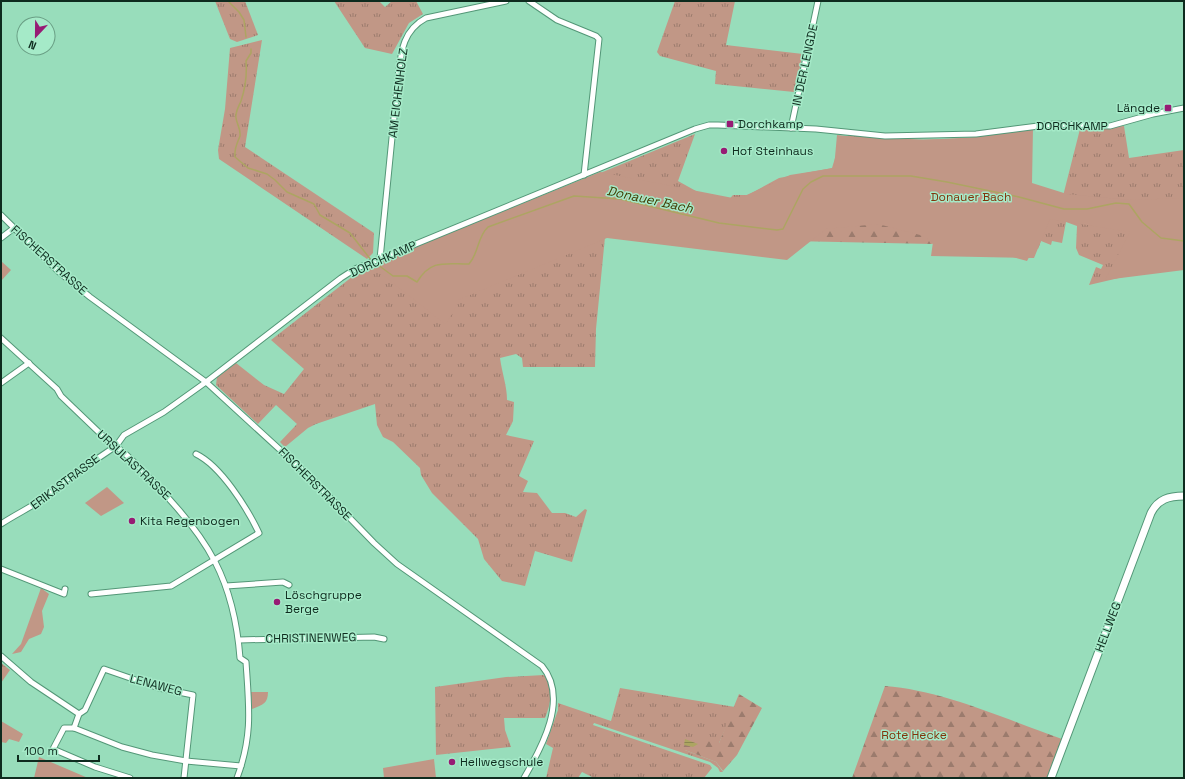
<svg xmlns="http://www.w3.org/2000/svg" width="1185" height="779" viewBox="0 0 1185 779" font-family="'Space Grotesk',sans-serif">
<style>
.grass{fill:url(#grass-tufts)}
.forest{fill:url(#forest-firs)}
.park{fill:#c19786}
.water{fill:url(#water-rules)}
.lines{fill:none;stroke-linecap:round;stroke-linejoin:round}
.stream{stroke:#ada562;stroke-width:1.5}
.minor-casing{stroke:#539777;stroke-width:7}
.tertiary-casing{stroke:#539777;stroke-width:9}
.minor{stroke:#fff;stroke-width:5}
.tertiary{stroke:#fff;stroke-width:7}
.poi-dot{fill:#971b74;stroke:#a5eac8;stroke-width:1.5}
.labels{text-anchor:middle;stroke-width:3;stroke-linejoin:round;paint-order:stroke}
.street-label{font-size:12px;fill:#0e2b1e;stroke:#a5eac8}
.poi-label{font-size:12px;fill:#0e2b1e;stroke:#a5eac8;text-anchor:start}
.park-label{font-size:12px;fill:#81330c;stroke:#a5eac8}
.water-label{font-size:13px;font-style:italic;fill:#423b03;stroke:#a5eac8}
</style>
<defs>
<pattern id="grass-tufts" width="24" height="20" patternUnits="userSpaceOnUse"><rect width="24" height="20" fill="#c19786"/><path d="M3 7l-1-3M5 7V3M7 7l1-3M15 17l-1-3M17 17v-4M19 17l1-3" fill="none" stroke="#9b7b6d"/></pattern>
<pattern id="forest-firs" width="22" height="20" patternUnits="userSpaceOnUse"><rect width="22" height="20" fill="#c19786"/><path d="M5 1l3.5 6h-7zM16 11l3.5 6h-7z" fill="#9b7b6d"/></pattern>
<pattern id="water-rules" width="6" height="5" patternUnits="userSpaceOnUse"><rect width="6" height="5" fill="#ada562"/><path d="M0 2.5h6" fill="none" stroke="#8b8750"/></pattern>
</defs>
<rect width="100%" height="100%" fill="#98ddbb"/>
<!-- grass -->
<g class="grass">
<path d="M215 1H245L258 35 237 42 230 39Z"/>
<path d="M334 1H379L385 7 392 1H416L423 14 409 23 392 54 365 48Z"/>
<path d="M675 1H735L726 45 803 54 794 92 715 84 716 71 660 56 657 52Z"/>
<path d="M262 40 245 147 374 233 373 253 367 259 219 159 218 150 225 109 230 48Z"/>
<path d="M1124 126 1129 158 1184 150V233L1136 274 1089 285 1096 267 1101 269 1103 265 1079 255 1076 248 1077 226 1066 222 1062 243 1052 241 1051 245 1041 241 1038 249 1034 248 1027 261 946 238 605 237 596 329 595 367H523L522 358 516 354 500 358C502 373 507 386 507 400L514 402 513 421 506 435 534 441 519 476 528 481 523 492 537 493 552 513H565L576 517 585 509 587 510 572 562 535 551 525 586 502 581 484 559 478 539 432 493 421 475 420 468 393 442 383 437 377 425 375 404 316 424 308 428 285 447 280 442 297 424 276 405 258 424 216 385 217 377 236 363 264 385 284 394 304 369 271 340 357 273 695 134 678 181 723 206 733 195H748L779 178 832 168 835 158 844 161 848 134 923 140 997 136 1011 186 1063 196 1080 129Z"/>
<path d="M1 663 10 670 1 683Z"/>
<path d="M544 675C554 689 551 703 545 718H504L505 730 511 747 436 755 435 687 506 677Z"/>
<path d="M620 688 735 707 719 743 685 750 716 762 723 772H720L718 768 710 762 594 723 593 725 710 765 712 768 704 778H594L582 772 578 778H546L553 748 546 744 558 710V703L611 721Z"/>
</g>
<!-- forest -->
<g class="forest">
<path d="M803 189 946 238 932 244 791 241Z"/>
<path d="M885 686C942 690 1008 720 1062 739L1048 778H852Z"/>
<path d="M739 694 762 708 737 755 723 771 716 762 685 750 682 746 685 737 719 743Z"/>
</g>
<!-- park -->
<g class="park">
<path d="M1033 128 1032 183 1067 194 1130 200 1184 198V270L1105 280 1130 232 1050 219 1034 258 931 256 933 242 920 235 878 224 826 229 787 260 607 238 458 300 453 313 445 324 370 265 600 172 738 199 790 175 834 168 837 135 884 140 963 139Z"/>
<path d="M1 261 11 270 1 281Z"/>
<path d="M107 487 124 503 101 516 85 503Z"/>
<path d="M41 588 49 594 42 611 44 627 41 634 29 639 21 652 12 654 21 644Z"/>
<path d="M251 692H268C268 704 262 705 252 709Z"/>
<path d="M1 721 23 734 19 742 9 739 6 743 1 742Z"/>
<path d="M39 757 88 778H34Z"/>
<path d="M434 759 436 778H384L383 768Z"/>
</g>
<!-- water -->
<path class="water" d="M685 739 698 744 693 747 684 745Z"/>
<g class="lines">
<!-- stream -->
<g class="stream">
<path d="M228 1 239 12 244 20 246 37"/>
<path d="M251 49V53L246 61C247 73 245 89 241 101 239 106 235 112 236 118 237 125 241 129 240 136 237 144 234 148 235 157L248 168 267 174 275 180 287 192 314 204 320 215 350 233 371 260"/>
<path d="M374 262 393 276H407L417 282C431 259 445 264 469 264 479 253 477 237 488 227L574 196 620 199 719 223 777 230 783 229 803 189 811 182 823 176H911L947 182 1019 197 1064 209H1087L1116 203 1129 204 1142 222 1161 238 1184 241"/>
</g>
<!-- minor casing -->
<g class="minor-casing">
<g id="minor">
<path d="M529 1 557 20 596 36 599 39 584 175"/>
<path d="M791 128 818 1"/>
<path d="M1 215 59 272 90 297 206 382 312 479 374 543 397 564 542 666C569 698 542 747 524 778"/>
<path d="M1 238 14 228"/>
<path d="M380 259 398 77C401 53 402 31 426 18L506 1"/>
<path d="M1 338 57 389 61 396 108 441C126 452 141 469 155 484 208 538 234 580 240 658L246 662C249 707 253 735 237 778"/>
<path d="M1 383 29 363"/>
<path d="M1 524C22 510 46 501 63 482L116 446 124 435 164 412 206 382 341 278 355 269 695 129 709 125H718L816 129 885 136 976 134 1054 124 1110 126 1153 114 1184 108"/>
<path d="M1 569 64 594 65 589"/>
<path d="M226 586 283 582 289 585"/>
<path d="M91 594 171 586 259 533C247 508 221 466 196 454"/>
<path d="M239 640 374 637 384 639"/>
<path d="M1 656 31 682 79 714"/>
<path d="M74 728 79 714 85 710 104 669 159 688 193 695 184 778"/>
<path d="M130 778 95 767 53 749 64 728H74L122 747 152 755 186 761 241 766"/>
</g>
</g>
<!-- tertiary casing -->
<g class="tertiary-casing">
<path id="tertiary" d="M1051 778 1151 513C1158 499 1169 496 1184 496"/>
</g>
<!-- minor -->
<use href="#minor" class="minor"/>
<!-- tertiary -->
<use href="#tertiary" class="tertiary"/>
</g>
<!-- markers -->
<g class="poi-dot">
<rect x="1164" y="104" width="8" height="8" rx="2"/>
<rect x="726" y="120" width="8" height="8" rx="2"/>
<circle cx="724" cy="151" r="4"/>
<circle cx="132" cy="521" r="4"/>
<circle cx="277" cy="602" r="4"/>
<circle cx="452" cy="762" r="4"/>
</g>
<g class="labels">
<!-- street labels -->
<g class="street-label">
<text transform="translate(805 65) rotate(-78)" y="4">IN DER LENGDE</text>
<text transform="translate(398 93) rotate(-83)" y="4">AM EICHENHOLZ</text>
<text x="1072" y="130">DORCHKAMP</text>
<text transform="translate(383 259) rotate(-24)" y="4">DORCHKAMP</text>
<text transform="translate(49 260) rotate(42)" y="4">FISCHERSTRASSE</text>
<text transform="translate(134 465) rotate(43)" y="4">URSULASTRASSE</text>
<text transform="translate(65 482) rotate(-37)" y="4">ERIKASTRASSE</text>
<text transform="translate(315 484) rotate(45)" y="4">FISCHERSTRASSE</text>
<text transform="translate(1108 627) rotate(-69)" y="4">HELLWEG</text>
<text transform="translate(311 638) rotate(-1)" y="4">CHRISTINENWEG</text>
<text transform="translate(156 685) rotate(15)" y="4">LENAWEG</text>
</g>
<!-- poi labels -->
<g class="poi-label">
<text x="1160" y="112" text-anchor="end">Längde</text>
<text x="738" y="128">Dorchkamp</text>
<text x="732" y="155">Hof Steinhaus</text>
<text x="140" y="525">Kita Regenbogen</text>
<text x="285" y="599">Löschgruppe<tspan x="285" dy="14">Berge</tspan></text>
<text x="460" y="766">Hellwegschule</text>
</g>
<!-- park labels -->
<g class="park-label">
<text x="971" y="201">Donauer Bach</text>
<text x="914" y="739">Rote Hecke</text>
</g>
<!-- water labels -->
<g class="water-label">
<text transform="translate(650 199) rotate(12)" y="5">Donauer Bach</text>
</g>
</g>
<!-- border -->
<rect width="1185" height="779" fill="none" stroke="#0e2b1e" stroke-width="4"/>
<!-- north arrow -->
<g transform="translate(36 36) rotate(202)"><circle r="19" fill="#a5eac8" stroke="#699e84"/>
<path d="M0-3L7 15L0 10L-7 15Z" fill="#971b74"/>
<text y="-6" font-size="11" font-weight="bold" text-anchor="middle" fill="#0e2b1e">N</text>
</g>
<!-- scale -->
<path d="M18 755v6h81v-6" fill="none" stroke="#0e2b1e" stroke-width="2"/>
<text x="24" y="755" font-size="12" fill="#0e2b1e" stroke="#a5eac8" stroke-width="3" paint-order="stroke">100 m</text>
</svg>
